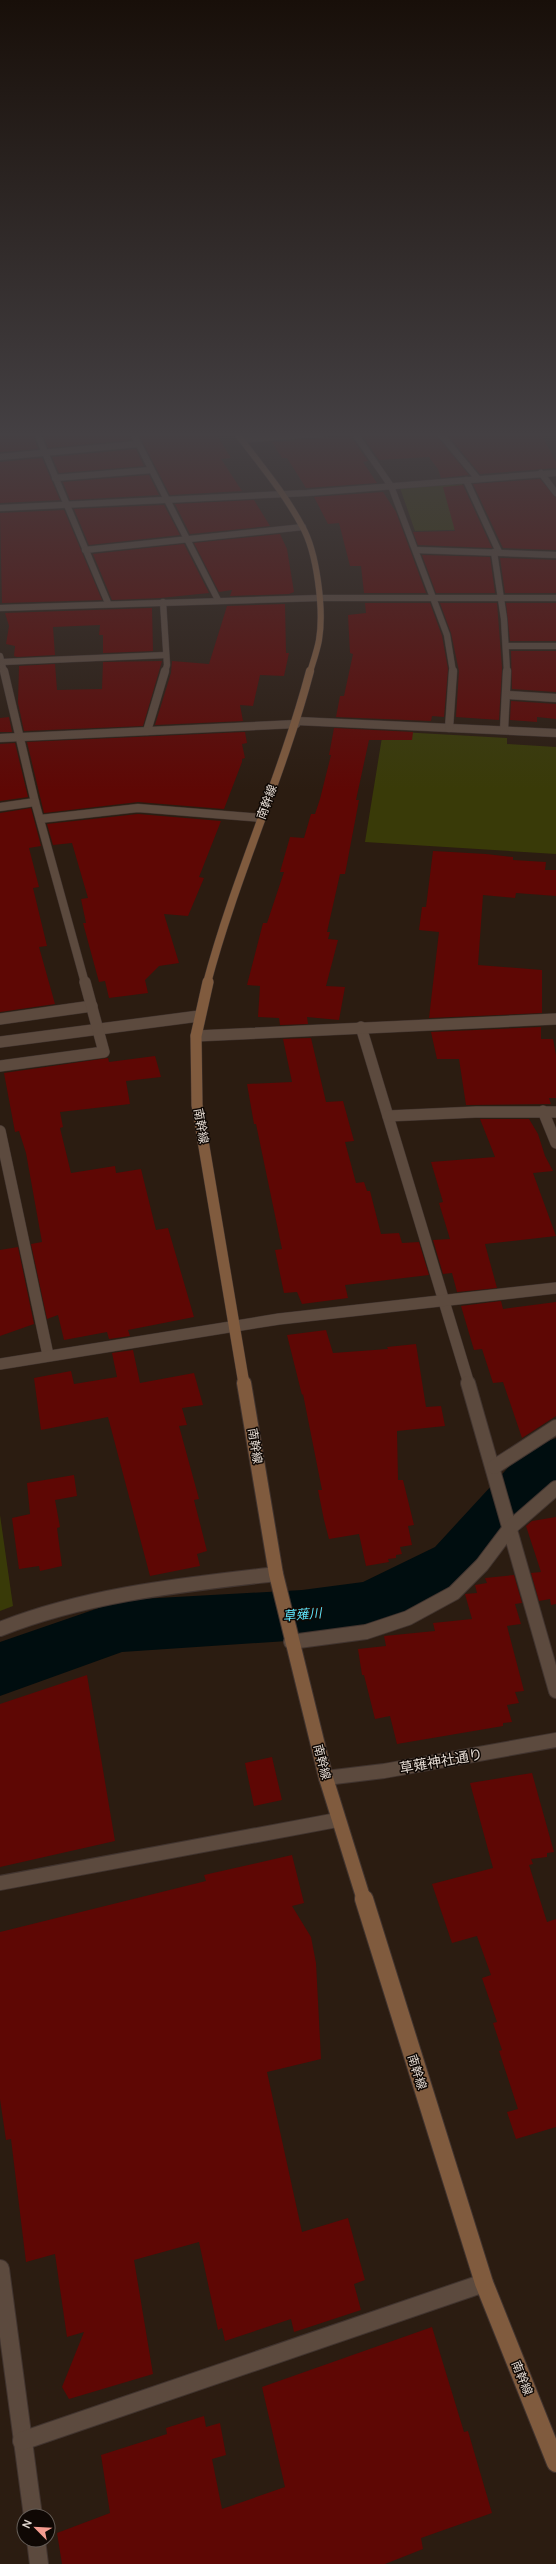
<svg xmlns="http://www.w3.org/2000/svg" width="556" height="2564" viewBox="0 0 556 2564" font-family="Manrope,'Noto Sans JP',sans-serif">
<style>
.green{fill:#393a08}
.lines{fill:none;stroke-linecap:round;stroke-linejoin:round}
.river{fill:#000d0f;fill-rule:evenodd}
.building{fill:#5e0704}
.minor-far4-casing{stroke:#41342f;stroke-width:7}
.minor-far3-casing{stroke:#41342f;stroke-width:9}
.minor-far2-casing{stroke:#41342f;stroke-width:12}
.minor-far1-casing{stroke:#41342f;stroke-width:16}
.minor-casing{stroke:#41342f;stroke-width:20}
.tertiary-casing{stroke:#41342f;stroke-width:16}
.secondary-far4-casing{stroke:#41342f;stroke-width:7}
.secondary-far3-casing{stroke:#41342f;stroke-width:9}
.secondary-far2-casing{stroke:#41342f;stroke-width:12}
.secondary-far1-casing{stroke:#41342f;stroke-width:16}
.secondary-casing{stroke:#41342f;stroke-width:20}
.minor-far4{stroke:#5c4a3e;stroke-width:6}
.minor-far3{stroke:#5c4a3e;stroke-width:8}
.minor-far2{stroke:#5c4a3e;stroke-width:11}
.minor-far1{stroke:#5c4a3e;stroke-width:14}
.minor{stroke:#5c4a3e;stroke-width:18}
.tertiary{stroke:#5c4a3e;stroke-width:14}
.secondary-far4{stroke:#805b3e;stroke-width:6}
.secondary-far3{stroke:#805b3e;stroke-width:8}
.secondary-far2{stroke:#805b3e;stroke-width:11}
.secondary-far1{stroke:#805b3e;stroke-width:14}
.secondary{stroke:#805b3e;stroke-width:18}
.labels{text-anchor:middle;stroke-width:3;stroke-linejoin:round;paint-order:stroke}
.street-label{font-size:12px;fill:#e3d9d1;stroke:#0f0804}
.water-label{font-size:13px;font-style:italic;fill:#5ee4fa;stroke:#0f0804}
.near-street-label{font-size:14px;fill:#e3d9d1;stroke:#0f0804}
</style>
<rect width="100%" height="100%" fill="#2b1c11"/>
<!-- green -->
<g class="green">
<path d="M462 484 482 529 415 531 400 488Z"/>
<path d="M383 731 507 738V744L556 747V854L365 842Z"/>
<path d="M0 1515 13 1606 0 1611Z"/>
</g>
<g class="lines">
<!-- river -->
<path class="river" d="M556 1438V1489L475 1581 391 1624 370 1631 302 1640 122 1652 0 1696V1642L122 1600 302 1590 363 1582 435 1547 515 1460 537 1445Z"/>
</g>
<!-- building -->
<g class="building">
<path d="M55 431H127L131 440 48 448 42 432Z"/>
<path d="M137 431H214L231 458 221 459 242 491 170 495Z"/>
<path d="M359 431 434 433 469 475 441 478 438 469 429 457 379 460Z"/>
<path d="M462 431 540 432 556 462V468L480 474 445 432Z"/>
<path d="M32 433 38 449 0 452V436Z"/>
<path d="M350 436 368 461 363 462 377 483 306 488 287 458H282L272 442Z"/>
<path d="M136 449 144 466 59 473 52 457Z"/>
<path d="M42 458 60 500 0 503V462Z"/>
<path d="M149 475 159 495 70 500 63 482Z"/>
<path d="M540 479 556 498V550L503 548 473 484Z"/>
<path d="M463 485 492 548 418 545 413 532 455 531 443 487Z"/>
<path d="M383 492 396 512 426 593H364L361 566H350L339 523 328 524 314 497Z"/>
<path d="M254 500 270 526 190 534 175 504Z"/>
<path d="M164 505 180 535 89 545 74 509Z"/>
<path d="M64 510 102 600 2 603 0 513Z"/>
<path d="M280 534 287 549 294 592 289 594 230 596 232 590 219 592 194 543Z"/>
<path d="M184 544 209 593 160 598 112 600 93 554Z"/>
<path d="M422 555 490 557 495 593H436Z"/>
<path d="M500 558 556 560V593H505Z"/>
<path d="M365 603H430L442 636 448 669 444 717 432 716 431 721 336 717 340 696H344L353 654 350 653 348 615 366 613Z"/>
<path d="M440 603H497L502 668 499 720 456 717 459 671 451 633Z"/>
<path d="M506 603H556V641H510Z"/>
<path d="M285 604 286 653H289L284 676 260 675 253 706 240 705 243 721 155 725 171 673 172 661 209 664 227 606Z"/>
<path d="M152 608 153 651 103 653V635H99L100 625 53 627 55 655 17 657 14 656 15 646 6 644 9 626 5 613Z"/>
<path d="M511 651H556V692L512 689Z"/>
<path d="M162 661 143 726 24 731 18 703 19 666 55 664 57 690 102 689 103 662Z"/>
<path d="M511 701 556 704V719L537 717V722L510 720Z"/>
<path d="M9 717 12 732H0V718Z"/>
<path d="M334 728 413 732 412 740H369L356 800H359L345 874H340L327 932H330L328 939 338 940 326 986 345 987 339 1020 307 1017 308 1024 280 1025 279 1018 258 1017 260 986 247 985 263 923H267L284 872H280L290 837 304 838 311 814H315L320 799 331 755H329Z"/>
<path d="M245 732 247 743 242 744 245 758 242 759V762L224 809 138 802 44 813 27 742Z"/>
<path d="M15 743 28 797 0 801V744Z"/>
<path d="M31 808 41 846 29 848 39 887 33 888 47 946 39 947 55 1004 0 1012V813Z"/>
<path d="M138 814 221 821 199 877 204 878 188 916 164 914 179 963 159 966 145 980 148 993 109 998 105 981 99 982 83 923H86L81 899 88 898 72 843 53 845 47 824Z"/>
<path d="M433 851 486 854 513 857V860L546 862 545 870H556V896L516 893 515 898 483 895 478 965 542 970V1013L429 1018 439 932 419 930 422 907H426Z"/>
<path d="M541 1027V1039H553L556 1055V1098H549L551 1104 466 1105 459 1059H437L431 1032Z"/>
<path d="M311 1038 326 1102 343 1101 354 1141 345 1142 356 1183 364 1182 367 1191H370L381 1234 399 1233 402 1243 419 1242 429 1275 345 1285 348 1298 302 1304 297 1292 284 1293 275 1250 282 1249 256 1124H254L247 1084 292 1082 283 1039Z"/>
<path d="M155 1056 161 1077 126 1081 130 1104 60 1112 63 1127 60 1128 71 1173 115 1166 116 1173 141 1169 156 1230 168 1228 194 1317 128 1330 130 1336 109 1339 107 1332 64 1340 58 1315 47 1319 31 1244 42 1242 26 1153 19 1131 15 1132 4 1073 108 1058 109 1062Z"/>
<path d="M480 1119H529L538 1134 545 1156 553 1171 533 1173 556 1236 485 1244 497 1288 457 1292 452 1273 443 1274 433 1240 450 1239 439 1203 443 1202 431 1162 495 1157Z"/>
<path d="M18 1247 34 1324 0 1336V1250Z"/>
<path d="M501 1301 503 1309 556 1302V1416L522 1438 503 1382 493 1383 482 1349 474 1350 461 1306Z"/>
<path d="M326 1330 333 1353 388 1349 387 1347 416 1344 426 1407 441 1406 445 1426 397 1431 398 1480H403L414 1525 408 1526 412 1545 400 1547 402 1554 396 1555V1558L388 1559 389 1562 366 1566 359 1534 329 1539 324 1520 318 1490H322L303 1394 302 1395 287 1335Z"/>
<path d="M133 1350 140 1383 194 1373 203 1405 182 1408 187 1425 179 1426 199 1499 194 1500 207 1551 197 1554 200 1566 150 1576 108 1417 41 1430 34 1378 71 1371 74 1384 117 1377 112 1353Z"/>
<path d="M74 1475 77 1496 55 1500 60 1527 57 1528 62 1566 40 1571 39 1566 19 1569 12 1518 30 1514 27 1483Z"/>
<path d="M556 1517V1604L551 1605 550 1599 539 1601 531 1573 541 1572 526 1526 532 1521Z"/>
<path d="M514 1575 522 1603 515 1604 521 1624 507 1626 524 1691 515 1692 519 1703 507 1705 512 1722 503 1723V1726L397 1744 390 1716 375 1719 364 1675H362L358 1649 386 1646 384 1636 435 1631 433 1623 472 1619 465 1594 477 1593 475 1585 487 1583 485 1578Z"/>
<path d="M87 1675 115 1841 0 1867V1704Z"/>
<path d="M272 1757 282 1800 254 1806 245 1763Z"/>
<path d="M532 1773 554 1852 547 1853V1857L531 1859 533 1864 529 1865 547 1922 556 1919V2127L516 2139 507 2112 518 2109 499 2051 502 2050 493 2023 497 2022 482 1978 491 1975 477 1936 452 1943 432 1884 493 1868 470 1783Z"/>
<path d="M292 1855 304 1903 292 1906 311 1937 316 1963 321 2059 267 2072 302 2232 348 2218 365 2280 354 2284 361 2310 294 2332 291 2319 225 2341 222 2328 218 2330 199 2242 134 2260 153 2374 69 2399 62 2387 84 2332 67 2337 55 2254 26 2262 11 2139 6 2140 0 2099V1932L206 1881 204 1875Z"/>
<path d="M432 2327 464 2432 468 2431 492 2513 421 2538 423 2549 385 2564H62L57 2533 110 2513 101 2455 167 2434 166 2428 204 2416 206 2427 220 2423 226 2455 212 2459 222 2509 285 2487 262 2387Z"/>
</g>
<g class="lines">
<!-- minor-far4 casing -->
<g class="minor-far4-casing">
<g id="minor-far4">
<path d="M36 431 108 603"/>
<path d="M132 431 218 600"/>
<path d="M353 431 391 486 447 635 453 672"/>
<path d="M438 431 478 479"/>
<path d="M242 440 350 431"/>
<path d="M0 457 138 444"/>
<path d="M541 473 556 493"/>
<path d="M55 478 151 470"/>
<path d="M466 480 499 552"/>
<path d="M0 508 307 493 556 473"/>
<path d="M85 550 303 527"/>
<path d="M416 550 556 555"/>
<path d="M494 552 504 619 507 672"/>
<path d="M163 602 167 665 165 672"/>
<path d="M0 608 319 598H556"/>
<path d="M508 646H556"/>
<path d="M0 656 4 672"/>
<path d="M2 662 166 655"/>
</g>
</g>
<!-- minor-far3 casing -->
<g class="minor-far3-casing">
<g id="minor-far3">
<path d="M4 671 35 802 85 983"/>
<path d="M508 695 556 698"/>
<path d="M297 721 556 733"/>
<path d="M449 728 453 671"/>
<path d="M504 730 507 671"/>
<path d="M147 731 165 671"/>
<path d="M0 738 296 724"/>
<path d="M0 807 35 802"/>
<path d="M40 819 138 808 261 818"/>
</g>
</g>
<!-- minor-far2 casing -->
<g class="minor-far2-casing">
<g id="minor-far2">
<path d="M0 1019 92 1006"/>
<path d="M361 1027 469 1384"/>
<path d="M196 1036 556 1019"/>
<path d="M0 1042 199 1016"/>
<path d="M0 1066 104 1052 85 982"/>
<path d="M543 1111 556 1143"/>
<path d="M388 1116 476 1112H556"/>
<path d="M0 1131 48 1355"/>
<path d="M0 1364 279 1319 556 1288"/>
</g>
</g>
<!-- minor-far1 casing -->
<g class="minor-far1-casing">
<g id="minor-far1">
<path d="M468 1383 556 1691"/>
<path d="M494 1467 556 1427"/>
<path d="M0 1629C89 1594 182 1585 276 1574"/>
<path d="M291 1642 366 1632 408 1618 454 1593 482 1565 510 1528 556 1488"/>
<path d="M0 1883 337 1820"/>
</g>
</g>
<!-- minor casing -->
<g class="minor-casing">
<g id="minor">
<path d="M0 2269 33 2516"/>
<path d="M22 2441 484 2283"/>
<path d="M36 2540 39 2564"/>
</g>
</g>
<!-- tertiary casing -->
<g class="tertiary-casing">
<path id="tertiary" d="M326 1778 384 1771 556 1740"/>
</g>
<!-- secondary-far4 casing -->
<g class="secondary-far4-casing">
<path id="secondary-far4" d="M235 431C258 462 284 492 302 526 317 552 324 610 319 640 317 651 313 662 310 672"/>
</g>
<!-- secondary-far3 casing -->
<g class="secondary-far3-casing">
<path id="secondary-far3" d="M207 983C235 877 282 777 310 671"/>
</g>
<!-- secondary-far2 casing -->
<g class="secondary-far2-casing">
<path id="secondary-far2" d="M208 982 196 1036 197 1105 244 1384"/>
</g>
<!-- secondary-far1 casing -->
<g class="secondary-far1-casing">
<path id="secondary-far1" d="M244 1383 276 1574 326 1778 364 1900"/>
</g>
<!-- secondary casing -->
<g class="secondary-casing">
<path id="secondary" d="M364 1899 484 2283 556 2463"/>
</g>
<!-- minor-far4 -->
<use href="#minor-far4" class="minor-far4"/>
<!-- minor-far3 -->
<use href="#minor-far3" class="minor-far3"/>
<!-- minor-far2 -->
<use href="#minor-far2" class="minor-far2"/>
<!-- minor-far1 -->
<use href="#minor-far1" class="minor-far1"/>
<!-- minor -->
<use href="#minor" class="minor"/>
<!-- tertiary -->
<use href="#tertiary" class="tertiary"/>
<!-- secondary-far4 -->
<use href="#secondary-far4" class="secondary-far4"/>
<!-- secondary-far3 -->
<use href="#secondary-far3" class="secondary-far3"/>
<!-- secondary-far2 -->
<use href="#secondary-far2" class="secondary-far2"/>
<!-- secondary-far1 -->
<use href="#secondary-far1" class="secondary-far1"/>
<!-- secondary -->
<use href="#secondary" class="secondary"/>
</g>
<!-- sky -->
<linearGradient id="sky" x2="0" y2="1"><stop stop-color="#180f09"/><stop offset="0.55" stop-color="#444043"/><stop offset="1" stop-color="#444043" stop-opacity="0"/></linearGradient>
<rect width="556" height="790" fill="url(#sky)"/>
<g class="labels">
<!-- street labels -->
<g class="street-label">
<text transform="translate(267 802) rotate(-70)" y="4">南幹線</text>
<text transform="translate(201 1126) rotate(80)" y="4">南幹線</text>
<text transform="translate(255 1446) rotate(81)" y="4">南幹線</text>
<text transform="translate(322 1762) rotate(76)" y="4">南幹線</text>
<text transform="translate(417 2072) rotate(72)" y="4">南幹線</text>
<text transform="translate(522 2378) rotate(68)" y="4">南幹線</text>
</g>
<!-- water labels -->
<g class="water-label">
<text transform="translate(302 1614) rotate(-5)" y="5">草薙川</text>
</g>
<!-- near-street labels -->
<g class="near-street-label">
<text transform="translate(441 1761) rotate(-10)" y="5">草薙神社通り</text>
</g>
</g>
<!-- north arrow -->
<g transform="translate(36 2528) rotate(294)"><circle r="19" fill="#0f0804" stroke="#645c56"/>
<path d="M0-3L7 15L0 10L-7 15Z" fill="#f59c90"/>
<text y="-6" font-size="11" font-weight="bold" text-anchor="middle" fill="#e3d9d1">N</text>
</g>
</svg>
